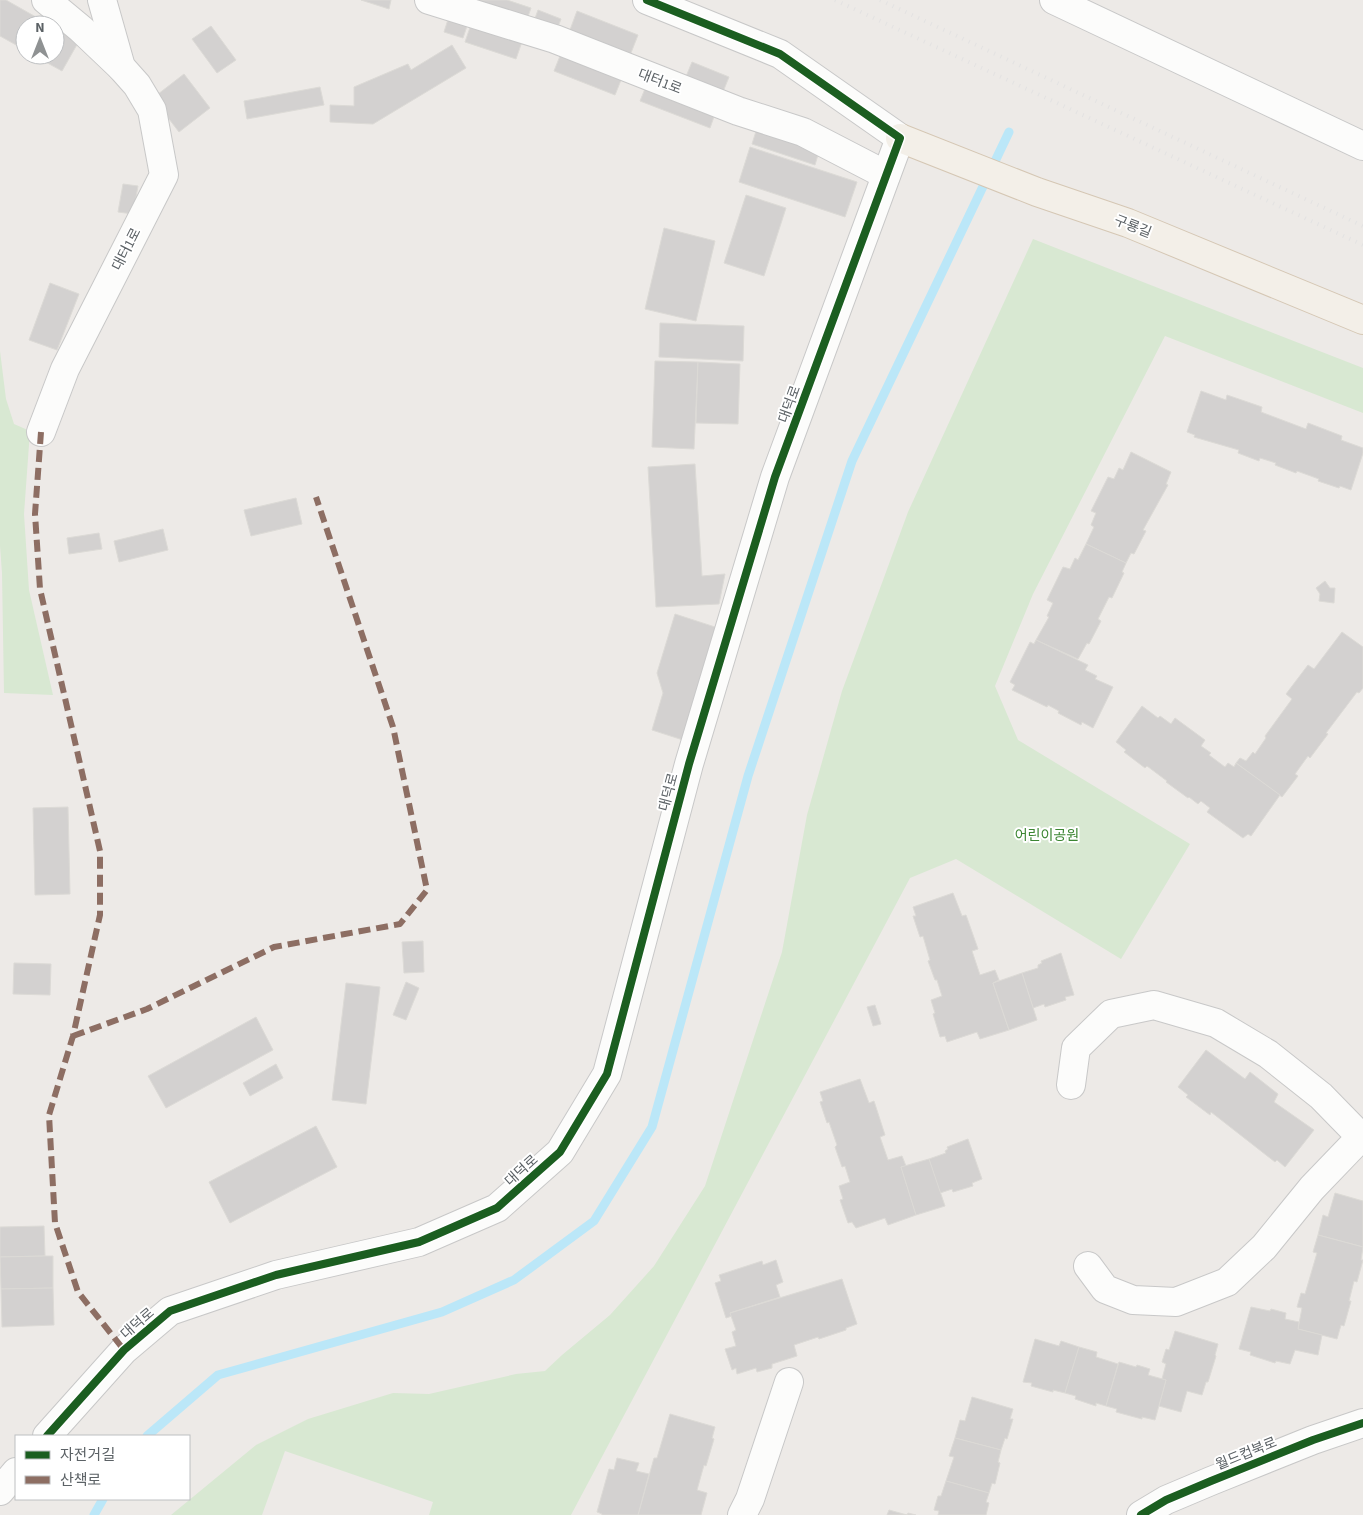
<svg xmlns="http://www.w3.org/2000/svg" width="1363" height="1515" viewBox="0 0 1363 1515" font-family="'Source Sans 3','Noto Sans KR',sans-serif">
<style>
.green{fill:#d8e8d2}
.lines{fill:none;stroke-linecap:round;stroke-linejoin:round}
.stream{stroke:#bbe7f8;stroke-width:9}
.building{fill:#d3d1d0;stroke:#dcdad6}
.minor-casing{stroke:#c8c8c8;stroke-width:30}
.major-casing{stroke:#d5c7b4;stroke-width:30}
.minor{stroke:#fcfcfb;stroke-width:28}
.major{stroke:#f3efe8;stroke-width:28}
.rail{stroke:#e3e2e2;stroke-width:4;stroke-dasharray:1 6;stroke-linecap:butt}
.quiet{stroke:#8d6e63;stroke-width:6;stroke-dasharray:12 6;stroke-linecap:butt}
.cycleway-casing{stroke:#fff;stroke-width:11}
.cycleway{stroke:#1b5e20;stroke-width:8}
.labels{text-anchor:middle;stroke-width:4;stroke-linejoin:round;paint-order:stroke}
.street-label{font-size:14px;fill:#5c6266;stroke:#fff}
.park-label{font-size:14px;fill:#3c8633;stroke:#fff}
</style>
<rect width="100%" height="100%" fill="#edeae7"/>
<!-- green -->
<g class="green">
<path d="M1033 239 1363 368V413L1165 336 1033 594 995 686 1018 740 1190 844 1121 959 956 859 910 878 571 1515H429L433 1502 285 1451 262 1515H171L256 1445 308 1419 393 1393 429 1394 516 1374 545 1371 562 1355 610 1315 654 1266 705 1186 782 952 807 815 842 691 875 602 908 512Z"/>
<path d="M0 351 6 399 14 424 30 431 24 514 29 590 53 695 4 693 2 573 0 546Z"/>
</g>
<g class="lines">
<!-- stream -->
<g class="stream">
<path d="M147 1436 218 1375 442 1312 514 1280 594 1221 652 1127 748 776 852 461 1009 132"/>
<path d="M94 1515 103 1499"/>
</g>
</g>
<!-- building -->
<g class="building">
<path d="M0 0H6L50 25H25V50L0 36Z"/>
<path d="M361 0H391L389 9Z"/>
<path d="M462 0H507L531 8 526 22Z"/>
<path d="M451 10 470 17 463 38 444 32Z"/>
<path d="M538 10 561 19 556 32 533 24Z"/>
<path d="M577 11 638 35 627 63 567 38Z"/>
<path d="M474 16 525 33 516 59 465 42Z"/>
<path d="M211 26 236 60 217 73 192 39Z"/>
<path d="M55 28 79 41 62 71 33 55H55Z"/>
<path d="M452 45 466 68 373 124 330 122V105L354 106V87L408 64 411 70Z"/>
<path d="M562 51 623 75 615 95 554 71Z"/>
<path d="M692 62 729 77 720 99 683 84Z"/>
<path d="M184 74 210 108 179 132 153 98Z"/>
<path d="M647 84 716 111 710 128 640 101Z"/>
<path d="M320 87 324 105 247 119 244 101Z"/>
<path d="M757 128 820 148 815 165 752 144Z"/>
<path d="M750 147 857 182 845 217 739 182Z"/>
<path d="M123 184 138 186 133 214 118 212Z"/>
<path d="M746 195 786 208 764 276 724 263Z"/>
<path d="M664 228 715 241 696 321 645 309Z"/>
<path d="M50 283 79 294 57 350 29 340Z"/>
<path d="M660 323 744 326 743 361 659 357Z"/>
<path d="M655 361 698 362 694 449 652 447Z"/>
<path d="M698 362 740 364 738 424 696 423Z"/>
<path d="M1201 391 1226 400 1227 395 1262 407 1261 412 1306 429 1308 423 1342 436 1341 440 1363 448V453L1351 490 1340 486 1339 488 1318 481 1319 479 1297 471 1296 473 1275 465 1276 463 1260 458 1259 461 1238 453 1239 450 1194 437 1195 435 1187 432Z"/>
<path d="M1131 452 1171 472 1166 484 1168 485 1143 530 1146 531 1134 554 1131 553 1126 563 1086 544 1094 527 1091 525 1096 513 1091 511 1108 477 1114 479 1119 468 1123 470Z"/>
<path d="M695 464 702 576 725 574 719 604 656 607 648 467Z"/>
<path d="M296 498 302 524 251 536 244 510Z"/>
<path d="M163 529 168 550 119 562 114 541Z"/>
<path d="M99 533 102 549 69 554 67 538Z"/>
<path d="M1086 544 1126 563 1122 572 1124 573 1112 598 1109 597 1098 619 1101 621 1089 644 1087 643 1078 659 1036 640 1049 617 1047 616 1053 603 1047 600 1063 567 1070 569 1075 558 1078 560Z"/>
<path d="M1325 581 1330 588H1335L1334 603 1319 601 1320 594 1316 588Z"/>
<path d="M675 614 718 628 683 740 652 730 663 693 657 673Z"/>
<path d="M1342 632 1363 647V688L1359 693 1357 692 1326 733 1328 734 1310 758 1308 756 1295 774 1298 776 1282 797 1236 763 1240 758 1246 761 1253 752 1255 754 1266 738 1265 736 1292 699 1286 694 1308 665 1314 669Z"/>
<path d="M1036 640 1088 665 1085 670 1097 676 1095 679 1113 687 1093 728 1082 722 1081 725 1058 713 1059 711 1048 705 1047 707 1012 690 1015 685 1010 682 1030 642 1034 644Z"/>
<path d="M1142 706 1158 718 1160 716 1171 724 1175 718 1205 740 1201 746 1211 753 1209 755 1225 767 1228 763 1234 767 1236 763 1280 795 1251 836 1248 834 1243 838 1207 812 1210 808 1201 801 1198 804 1189 797 1188 798 1166 782 1167 781 1147 766 1145 768 1124 752 1126 750 1116 742Z"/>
<path d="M68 807 70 894 35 895 33 808Z"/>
<path d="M953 893 962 916 966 915 978 949 972 951 980 975 995 970 999 980 993 983 1009 1030 980 1039 977 1032 947 1042 945 1036 940 1037 933 1014 935 1013 931 1000 942 996 937 980H935L928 961 930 960 923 936 920 937 913 916H916L913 907Z"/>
<path d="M423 941 424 972 404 973 402 942Z"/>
<path d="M1061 953 1074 995 1065 997 1066 1000 1045 1007 1044 1004 1033 1008 1022 973 1038 968V965L1042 963 1041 961Z"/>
<path d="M14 963 51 964 50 995 13 994Z"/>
<path d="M1022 973 1037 1020 1009 1030 993 983Z"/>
<path d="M406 982 419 988 406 1020 393 1015Z"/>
<path d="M346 983 380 987 366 1104 332 1100Z"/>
<path d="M875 1005 881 1024 873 1026 867 1007Z"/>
<path d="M256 1017 273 1050 166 1108 148 1076Z"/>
<path d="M1206 1050 1245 1079 1250 1072 1278 1094 1274 1102 1314 1130 1285 1167 1277 1160 1275 1162 1211 1112 1210 1115 1186 1097 1188 1095 1178 1087Z"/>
<path d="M276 1064 283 1078 250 1096 243 1083Z"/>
<path d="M860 1079 869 1103 874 1101 885 1135 880 1137 888 1160 902 1156 906 1166 901 1167 916 1215 888 1225 885 1218 856 1228 852 1222 848 1223 840 1200 843 1199 839 1186 850 1182 845 1166 842 1167 835 1147 837 1145 829 1122 827 1123 820 1102 823 1101 820 1092Z"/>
<path d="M316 1126 337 1167 230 1223 209 1182Z"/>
<path d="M968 1139 982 1179 972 1183 973 1186 953 1192 952 1189 940 1193 929 1159 946 1153 945 1151 948 1149 947 1147Z"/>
<path d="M929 1159 945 1206 916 1215 901 1167Z"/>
<path d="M1335 1193 1363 1201V1247L1318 1235 1323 1215 1328 1217Z"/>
<path d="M44 1226 45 1256 0 1257V1227Z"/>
<path d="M1318 1235 1363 1247 1361 1260H1363L1357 1282 1354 1281 1349 1301H1351L1344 1326 1341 1325 1337 1339 1298 1329 1302 1308 1297 1307 1301 1293 1305 1294 1317 1253 1313 1252Z"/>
<path d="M45 1256H53V1288L1 1289 0 1257Z"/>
<path d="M776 1260 783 1282 776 1285 780 1297 730 1313 732 1316 726 1318 715 1283 721 1281 719 1275 762 1261 763 1265Z"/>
<path d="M842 1279 857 1324 846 1328V1330L819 1339 818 1337 794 1345 797 1356 772 1364V1368L757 1372 756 1368 737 1374 736 1368 732 1370 725 1349 736 1346 732 1332 736 1330 730 1313Z"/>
<path d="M53 1288 54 1325 2 1327 1 1289Z"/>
<path d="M1251 1307 1270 1311 1271 1309 1286 1313 1285 1319 1299 1322 1298 1329 1322 1335 1318 1355 1295 1350 1290 1364 1276 1361 1275 1363 1250 1355 1251 1352 1239 1349Z"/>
<path d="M1175 1331 1218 1344 1215 1355 1216 1356 1208 1382H1206L1202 1395 1187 1391 1181 1412 1159 1406 1166 1380 1162 1379 1166 1364 1162 1362 1166 1349 1169 1350Z"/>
<path d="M1035 1339 1059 1346 1061 1341 1079 1347 1065 1393 1053 1390V1392L1031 1386 1032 1383 1023 1382Z"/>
<path d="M1079 1347 1097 1352 1096 1357 1118 1364 1106 1406 1096 1403V1406L1075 1399 1076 1396 1065 1393Z"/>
<path d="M1119 1362 1136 1367 1137 1365 1150 1369 1148 1375 1166 1380 1155 1420 1142 1417V1419L1116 1412 1117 1409 1106 1406Z"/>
<path d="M972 1397 1013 1409 1010 1419H1013L1007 1439 1005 1438 1001 1450 955 1438 960 1420 965 1421Z"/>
<path d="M670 1414 715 1427 712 1438 714 1439 706 1466 704 1465 697 1490 707 1493 701 1515H638L654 1458H657Z"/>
<path d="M955 1438 1001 1450 998 1462 1000 1463 995 1484 992 1483 989 1493 946 1481 954 1457 949 1456Z"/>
<path d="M617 1458 639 1463 636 1471 649 1474 638 1515H602V1514L597 1512 609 1469 614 1470Z"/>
<path d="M946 1481 989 1493 986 1502 989 1503 986 1515H938L939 1511 934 1510 938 1496H941Z"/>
<path d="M889 1510 907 1515 908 1513 916 1515H887Z"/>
</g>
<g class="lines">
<!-- minor casing -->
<g class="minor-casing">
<g id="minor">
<path d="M46 0 81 29 121 67"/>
<path d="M429 0 555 39 738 111 803 132 886 175"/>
<path d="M1054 0 1363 146"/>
<path d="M41 432 65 369 164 175 152 110 137 85 121 67 102 0"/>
<path d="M1071 1085 1076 1048 1111 1014 1154 1005 1216 1023 1268 1054 1321 1096 1363 1139"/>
<path d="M1088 1266 1105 1289 1133 1300 1176 1302 1227 1282 1264 1247 1312 1188 1362 1136"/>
<path d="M47 1436 124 1350 170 1311 276 1275 419 1242 497 1208 560 1152 607 1074 689 764 775 477 900 138 780 54 647 0"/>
<path d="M0 1491 16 1472"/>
<path d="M742 1515 750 1499 789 1382"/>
<path d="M1141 1515 1166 1500 1211 1481 1313 1440 1363 1423"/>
</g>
</g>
<!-- major casing -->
<g class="major-casing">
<path id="major" d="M900 138 1037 192 1128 223 1363 320"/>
</g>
<!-- minor -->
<use href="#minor" class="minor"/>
<!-- major -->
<use href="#major" class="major"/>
<!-- rail -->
<g class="rail">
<path d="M835 0 1363 245"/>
<path d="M880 0 1363 226"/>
</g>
<!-- quiet -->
<g class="quiet">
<path d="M41 432 35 514 40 589 100 851V915L73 1036 49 1115 55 1223 78 1292 124 1350"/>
<path d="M73 1036 147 1009 274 947 400 924 427 890 393 727 316 497"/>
</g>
<!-- cycleway casing -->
<g class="cycleway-casing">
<g id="cycleway">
<path d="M47 1436 124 1350 170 1311 276 1275 419 1242 497 1208 560 1152 607 1074 689 764 775 477 900 138 780 54 647 0"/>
<path d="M1141 1515 1166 1500 1211 1481 1313 1440 1363 1423"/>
</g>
</g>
<!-- cycleway -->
<use href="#cycleway" class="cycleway"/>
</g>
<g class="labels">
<!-- street labels -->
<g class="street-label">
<text transform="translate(660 81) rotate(21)" y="5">대터1로</text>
<text transform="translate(1133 226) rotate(21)" y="5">구룡길</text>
<text transform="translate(126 249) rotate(-63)" y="5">대터1로</text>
<text transform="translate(789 404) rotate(-70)" y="5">대덕로</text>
<text transform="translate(668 792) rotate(-75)" y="5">대덕로</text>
<text transform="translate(521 1170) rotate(-42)" y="5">대덕로</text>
<text transform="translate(137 1323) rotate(-41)" y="5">대덕로</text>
<text transform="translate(1246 1453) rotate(-22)" y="5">월드컵북로</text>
</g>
<!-- park labels -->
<g class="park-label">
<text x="1047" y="840">어린이공원</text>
</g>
</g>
<!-- legend -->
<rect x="15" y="1435" width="175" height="65" fill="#ffffff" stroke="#bec0c2"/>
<rect x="25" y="1451" width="25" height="8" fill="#1b5e20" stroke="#bec0c2"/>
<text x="60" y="1460" font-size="15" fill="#5c6266">자전거길</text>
<rect x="25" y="1476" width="25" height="8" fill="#8d6e63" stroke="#bec0c2"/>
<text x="60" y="1485" font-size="15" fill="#5c6266">산책로</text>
<!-- north arrow -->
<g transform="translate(40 40)"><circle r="24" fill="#ffffff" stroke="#bec0c2"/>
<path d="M0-4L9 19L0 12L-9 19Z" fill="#8f9293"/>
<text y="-8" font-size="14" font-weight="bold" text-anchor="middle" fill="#5c6266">N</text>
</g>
</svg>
